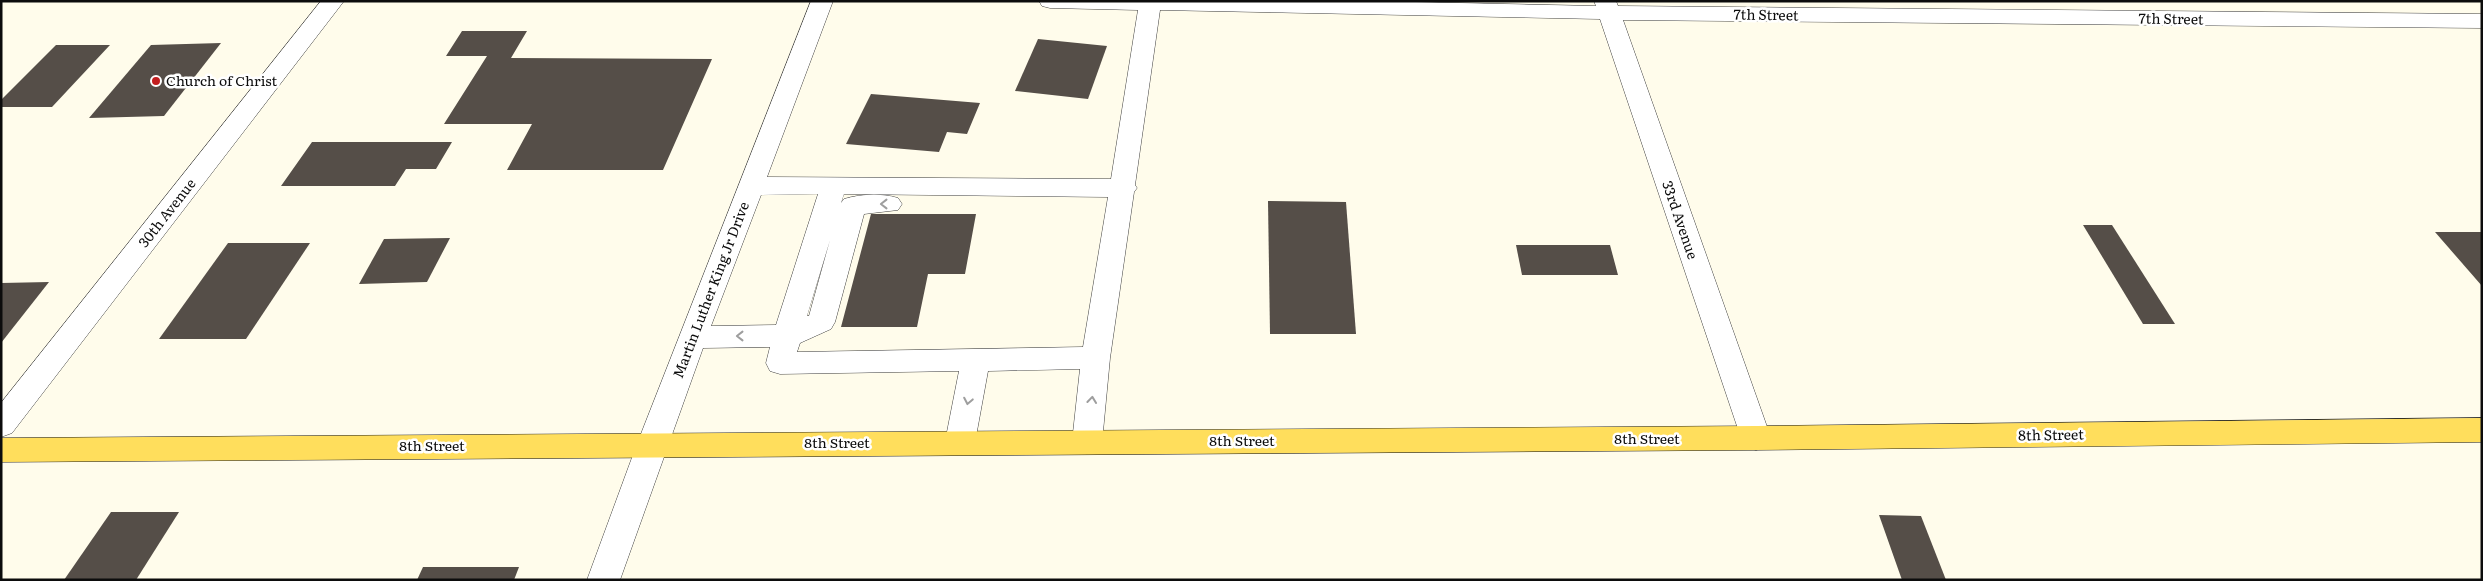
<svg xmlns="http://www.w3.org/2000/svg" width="2483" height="581" viewBox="0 0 2483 581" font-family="Literata,serif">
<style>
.building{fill:#554e48}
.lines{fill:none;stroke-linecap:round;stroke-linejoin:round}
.minor-casing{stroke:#3f3f3f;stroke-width:1}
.major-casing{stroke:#1d1d1d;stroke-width:1}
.minor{fill:#fff;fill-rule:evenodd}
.major{fill:#ffde5c;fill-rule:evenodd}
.oneway{stroke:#9e9e9e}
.poi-dot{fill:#c21e1f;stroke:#fff;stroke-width:2}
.labels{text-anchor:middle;stroke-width:5;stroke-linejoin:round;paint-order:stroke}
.street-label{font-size:14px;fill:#0c0c0c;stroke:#fff}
.poi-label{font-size:14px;fill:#0c0c0c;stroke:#fff;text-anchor:start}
</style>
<rect width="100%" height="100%" fill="#fffceb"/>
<!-- building -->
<g class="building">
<path d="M462 31H527L511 58 712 59 663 170H507L532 124H444L487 56H446Z"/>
<path d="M1038 39 1107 46 1088 99 1015 91Z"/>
<path d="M221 43 164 116 89 118 151 45Z"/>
<path d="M56 45H110L52 107H1V100Z"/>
<path d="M871 94 980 103 967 134 947 132 939 152 846 144Z"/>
<path d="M312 142H452L436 169H406L395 186H281Z"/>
<path d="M1268 201 1346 202 1356 334H1270Z"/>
<path d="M871 214H976L965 274H928L917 327H841Z"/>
<path d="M2083 225H2112L2175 324H2143Z"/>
<path d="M2435 232H2482V286Z"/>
<path d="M450 238 427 282 359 284 384 239Z"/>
<path d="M228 243H310L246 339H159Z"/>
<path d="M1516 245H1610L1618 275H1522Z"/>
<path d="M49 282 1 343V283Z"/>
<path d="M111 512H179L136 580H64Z"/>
<path d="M1879 515 1921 516 1946 580H1902Z"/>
<path d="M423 567H519L514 580H417Z"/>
</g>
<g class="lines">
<!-- minor casing -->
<g class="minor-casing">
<g id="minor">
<path d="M321 1H344L12 433 1 437V403Z"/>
<path d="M811 1H833L767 177 1111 179 1138 10 1050 8 1042 6 1039 1H1371L1596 6 1594 1H1616L1618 6 2482 14V28L1623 20 1771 438 1767 447 1756 450 1745 447 1741 438 1600 19 1160 10 1135 185 1137 188 1134 192 1110 358 1102 442 1098 451 1087 454 1076 451 1072 442 1080 369 988 371 975 442 971 451 960 454 949 451 945 442 959 371 780 374 770 371 766 363 770 347 703 348 620 580H587L637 444ZM818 194 776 325 711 326 761 195ZM844 194 1108 197 1083 347 797 352 800 343 831 329 835 322 864 214 898 210 902 204 898 198C882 193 860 194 844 199L841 203ZM830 240 809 316H807Z"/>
</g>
</g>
<!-- major casing -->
<g class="major-casing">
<path id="major" d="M2482 418V442L1756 450 1 462V438L1756 426Z"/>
</g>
<!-- minor -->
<use href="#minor" class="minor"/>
<!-- major -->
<use href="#major" class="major"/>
</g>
<!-- one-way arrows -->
<defs><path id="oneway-chevron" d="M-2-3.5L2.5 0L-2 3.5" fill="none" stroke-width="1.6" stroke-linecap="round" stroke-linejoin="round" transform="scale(1.25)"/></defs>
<g class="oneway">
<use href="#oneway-chevron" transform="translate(884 204) rotate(180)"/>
<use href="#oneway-chevron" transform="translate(740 336) rotate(180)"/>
<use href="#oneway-chevron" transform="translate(1092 400) rotate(-84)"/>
<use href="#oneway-chevron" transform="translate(968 401) rotate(101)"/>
</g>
<!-- markers -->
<circle class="poi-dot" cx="156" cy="81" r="5"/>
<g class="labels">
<!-- street labels -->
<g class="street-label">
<text transform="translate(1766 15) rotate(1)" y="5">7th Street</text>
<text transform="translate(2171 19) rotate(1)" y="5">7th Street</text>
<text transform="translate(167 213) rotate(-52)" y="5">30th Avenue</text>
<text transform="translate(1680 220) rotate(71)" y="5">33rd Avenue</text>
<text transform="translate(711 290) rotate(-69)" y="5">Martin Luther King Jr Drive</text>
<text transform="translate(2051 435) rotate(-1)" y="5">8th Street</text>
<text x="1647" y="444">8th Street</text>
<text x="1242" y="446">8th Street</text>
<text x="837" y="448">8th Street</text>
<text x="432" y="451">8th Street</text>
</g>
<!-- poi labels -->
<g class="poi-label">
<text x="166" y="86">Church of Christ</text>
</g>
</g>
<!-- border -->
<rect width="2483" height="581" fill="none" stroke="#0c0c0c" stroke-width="5"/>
</svg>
